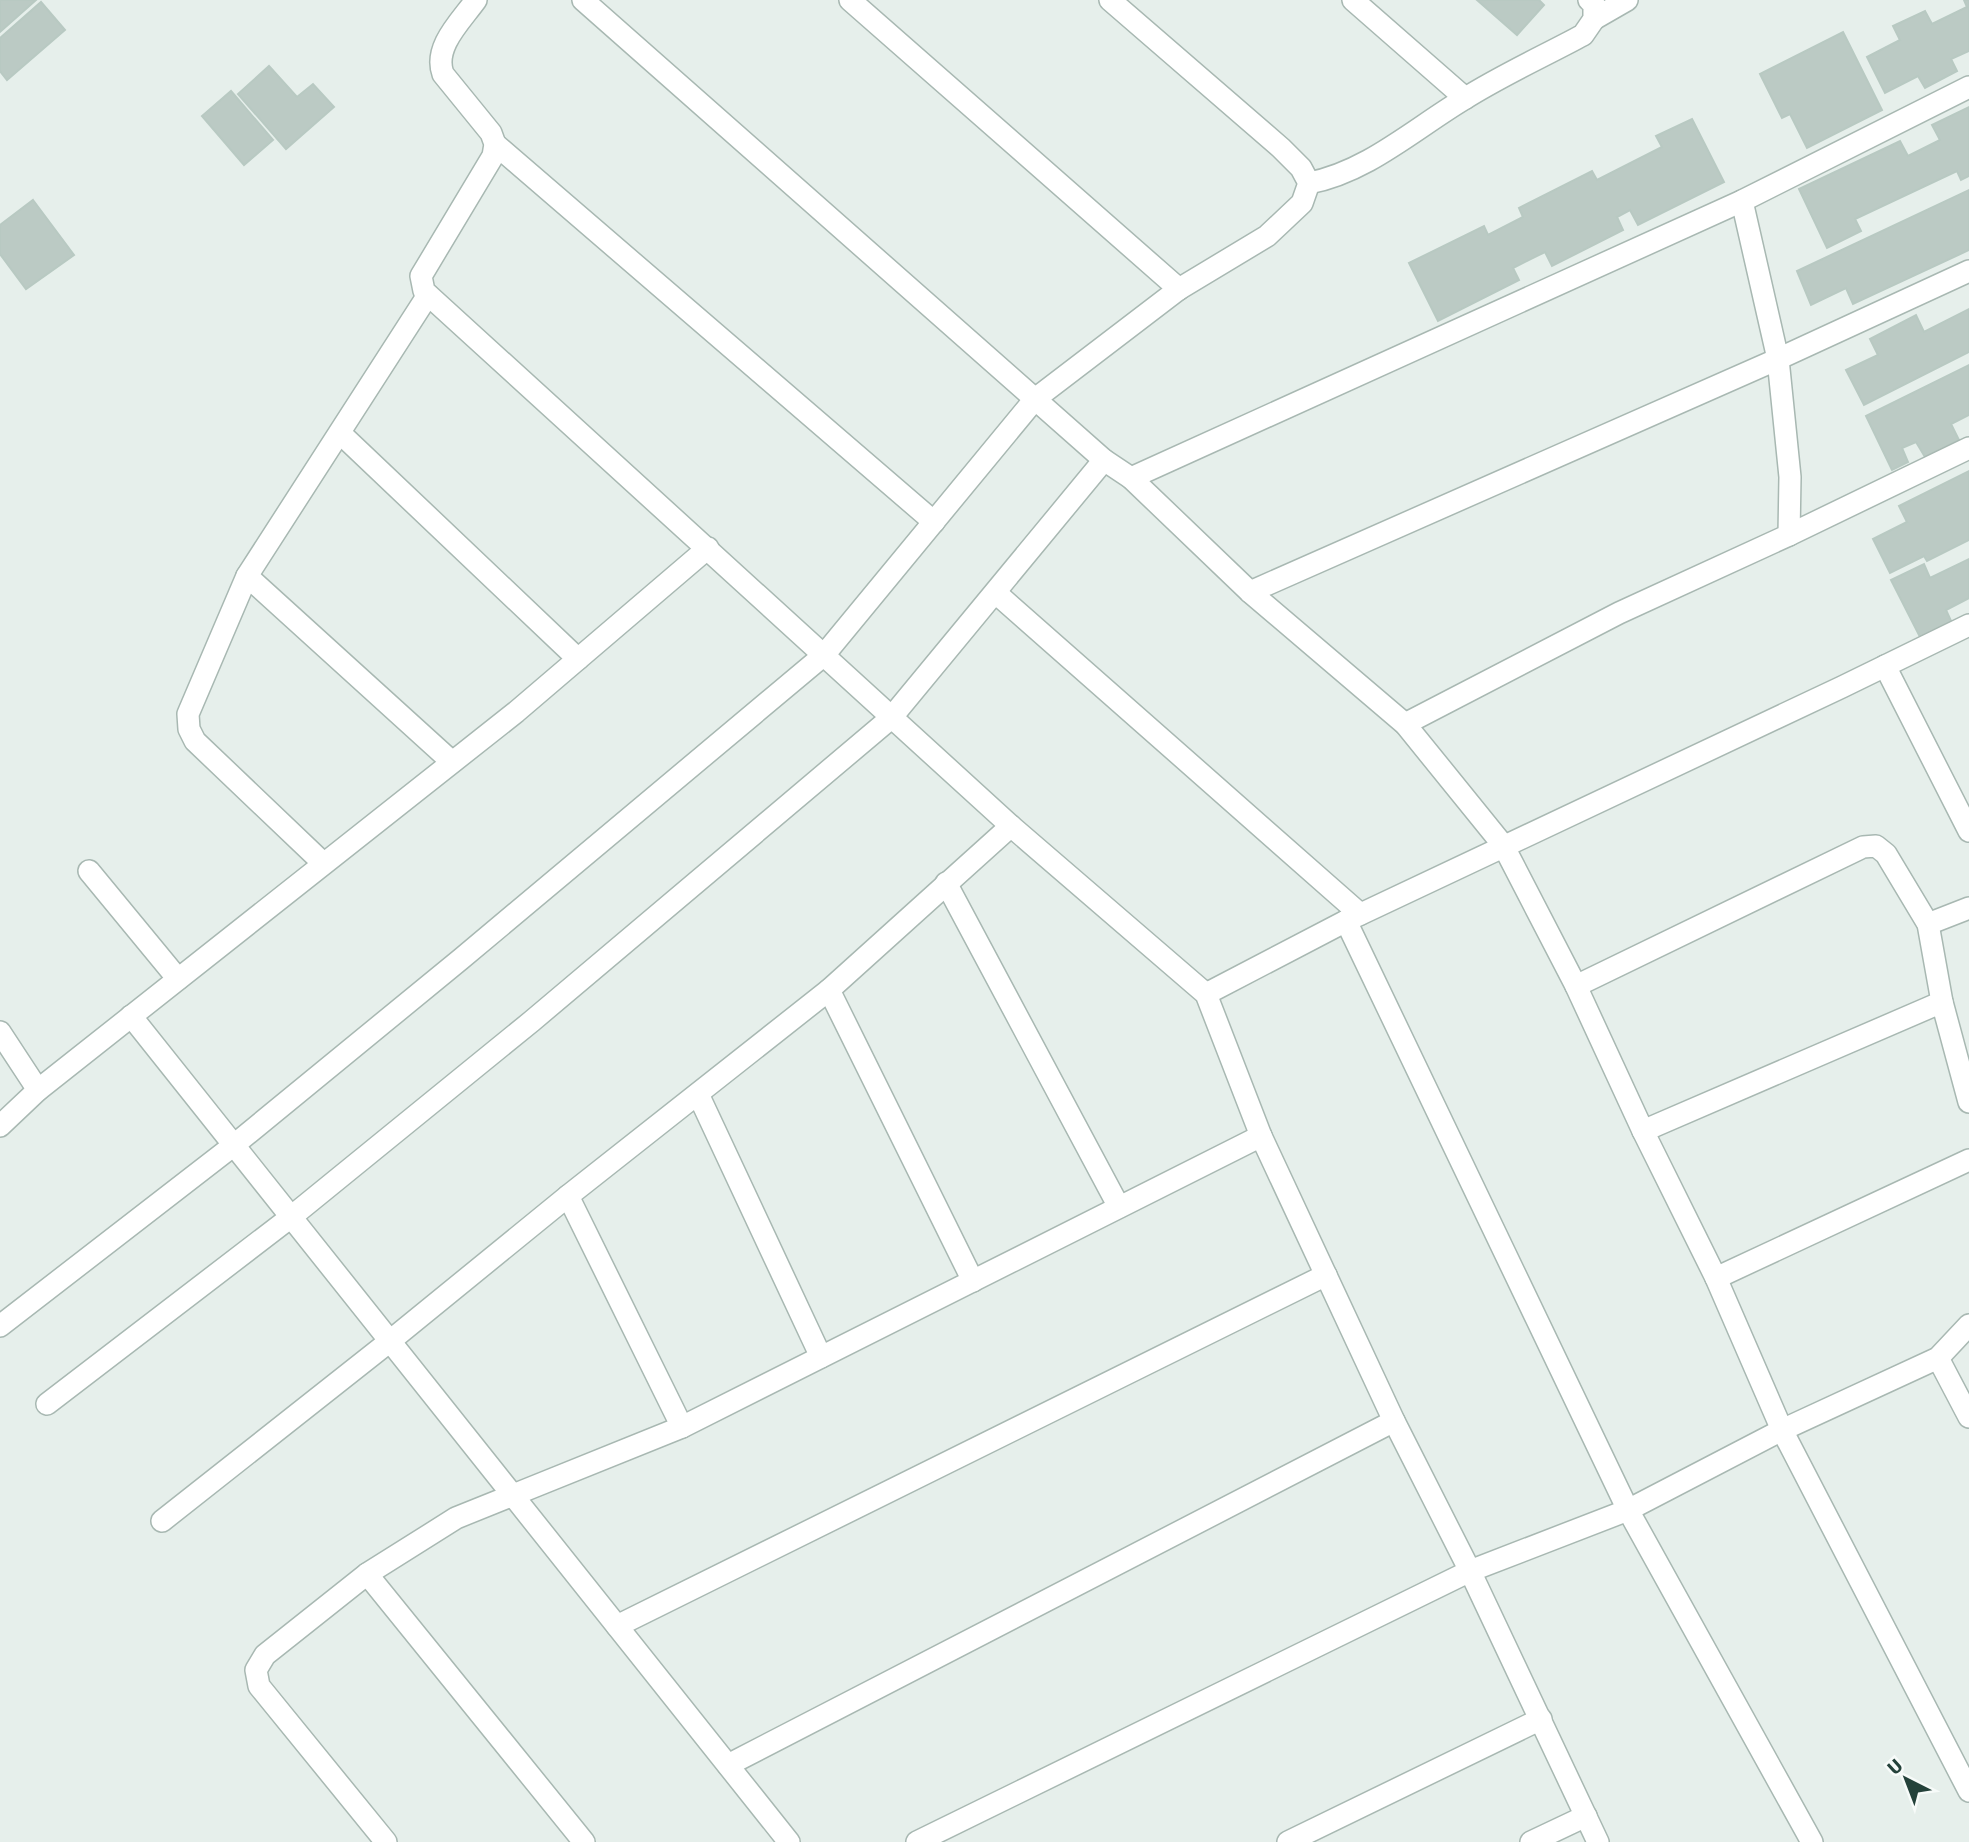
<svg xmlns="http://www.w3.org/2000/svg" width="1969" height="1842" viewBox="0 0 1969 1842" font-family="'Fira Sans',sans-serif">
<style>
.building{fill:#bbcac4;stroke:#b8c9c2;stroke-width:2}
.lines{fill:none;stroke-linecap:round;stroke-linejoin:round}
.minor-casing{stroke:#a8b8b2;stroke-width:24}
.minor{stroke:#fff;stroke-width:21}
</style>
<rect width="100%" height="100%" fill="#e6efeb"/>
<!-- building -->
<g class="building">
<path d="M0 0H36L0 32Z"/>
<path d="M1477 0H1539L1544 5 1517 35Z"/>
<path d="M1964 0H1969V51L1951 59 1957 71 1925 88 1918 76 1885 93 1867 57 1900 40 1893 26 1925 11 1932 24 1967 7Z"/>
<path d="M41 2 65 30 7 80 0 71V38Z"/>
<path d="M1843 32 1882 110 1807 148 1790 114 1782 118 1760 74Z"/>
<path d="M269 66 297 97 313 84 334 107 286 149 238 94Z"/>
<path d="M231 91 273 140 244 165 202 116Z"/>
<path d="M1969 107V176L1961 180 1957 171 1855 219 1861 231 1827 248 1799 189 1900 141 1908 156 1940 140 1932 125Z"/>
<path d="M1692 119 1724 182 1638 225 1630 210 1617 217 1623 230 1552 266 1545 252 1513 268 1519 280 1438 321 1409 263 1484 226 1488 235 1523 217 1519 208 1592 171 1597 180 1662 147 1656 136Z"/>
<path d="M1969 190V250L1853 304 1846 288 1811 305 1797 271Z"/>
<path d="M33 200 74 255 26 289 0 254V225Z"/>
<path d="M1969 309V352L1864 405 1846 370 1878 355 1870 339 1916 315 1924 332Z"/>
<path d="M1969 365V415L1951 424 1959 440 1925 457 1916 442 1902 448 1908 462 1892 470 1866 416Z"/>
<path d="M1969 471V540L1927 561 1924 556 1890 573 1873 539 1907 522 1899 506Z"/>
<path d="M1969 559V598L1946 610 1952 623 1921 639 1891 580 1924 564 1930 578Z"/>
</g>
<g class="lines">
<!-- minor casing -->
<g class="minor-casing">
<g id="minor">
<path d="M476 0C461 21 433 47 443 74L491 133 495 144 493 156 421 276 424 291 1011 826 1206 994 1261 1136 1394 1421 1470 1571 1598 1842"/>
<path d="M583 0 1104 460 1131 478 1250 592 1405 724 1503 845 1576 986 1643 1131 1716 1278 1782 1430 1969 1791"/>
<path d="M850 0 1179 289"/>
<path d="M1353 0 1465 98"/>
<path d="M1594 19 1627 0"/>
<path d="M495 144 934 522"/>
<path d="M1309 183C1367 172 1414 129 1464 99 1502 75 1544 56 1583 35L1594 19V4L1589 0"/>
<path d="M340 433 578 659"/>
<path d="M1131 478 1742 201 1969 87"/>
<path d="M1789 535 1969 448"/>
<path d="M247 576 452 762"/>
<path d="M1250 592 1778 359 1969 271"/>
<path d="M996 593 1360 914"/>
<path d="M1885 666 1969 831"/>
<path d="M1405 724 1619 613 1789 535 1790 477 1778 359 1742 201"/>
<path d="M323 863 195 741 189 729 188 714 247 576 428 295"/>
<path d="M89 871 178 979"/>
<path d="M946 883 1119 1207"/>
<path d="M1346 921 1628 1510 1812 1842"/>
<path d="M1928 924 1969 908"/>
<path d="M1576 986 1863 847 1876 846 1886 854 1928 924 1942 1002 1969 1102"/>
<path d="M829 990 973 1281"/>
<path d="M1206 994 1346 921 1842 687 1969 625"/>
<path d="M131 1016 789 1842"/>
<path d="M0 1032 38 1090"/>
<path d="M698 1094 821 1357"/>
<path d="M0 1126 38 1090 516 712 708 548"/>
<path d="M1643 1131 1942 1002"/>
<path d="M568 1196 682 1427"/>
<path d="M1716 1278 1969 1160"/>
<path d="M0 1326 234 1145 461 959 824 655 1035 399 1179 289 1267 236 1302 203 1309 183 1301 168 1281 148 1110 0"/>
<path d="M1938 1358 1969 1417"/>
<path d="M47 1404 291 1217 532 1021 891 718 1104 460"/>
<path d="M162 1521 390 1341 568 1196 829 990 1011 826"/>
<path d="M367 1574 584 1842"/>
<path d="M617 1626 1326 1275"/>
<path d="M728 1765 1394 1421"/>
<path d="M386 1842 259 1686 256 1670 265 1655 367 1574 456 1518 682 1427 1261 1136"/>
<path d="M917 1842 1470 1571 1628 1510 1782 1430 1938 1358 1969 1325"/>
<path d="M1288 1842 1541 1719"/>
<path d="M1531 1842 1586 1816"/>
</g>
</g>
<!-- minor -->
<use href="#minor" class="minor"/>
</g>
<!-- north arrow -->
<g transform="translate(1906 1779) rotate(318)" stroke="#f7fbf9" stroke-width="5" paint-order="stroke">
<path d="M0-5L12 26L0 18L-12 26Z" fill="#24423a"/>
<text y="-10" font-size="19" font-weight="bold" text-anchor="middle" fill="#24423a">U</text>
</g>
</svg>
